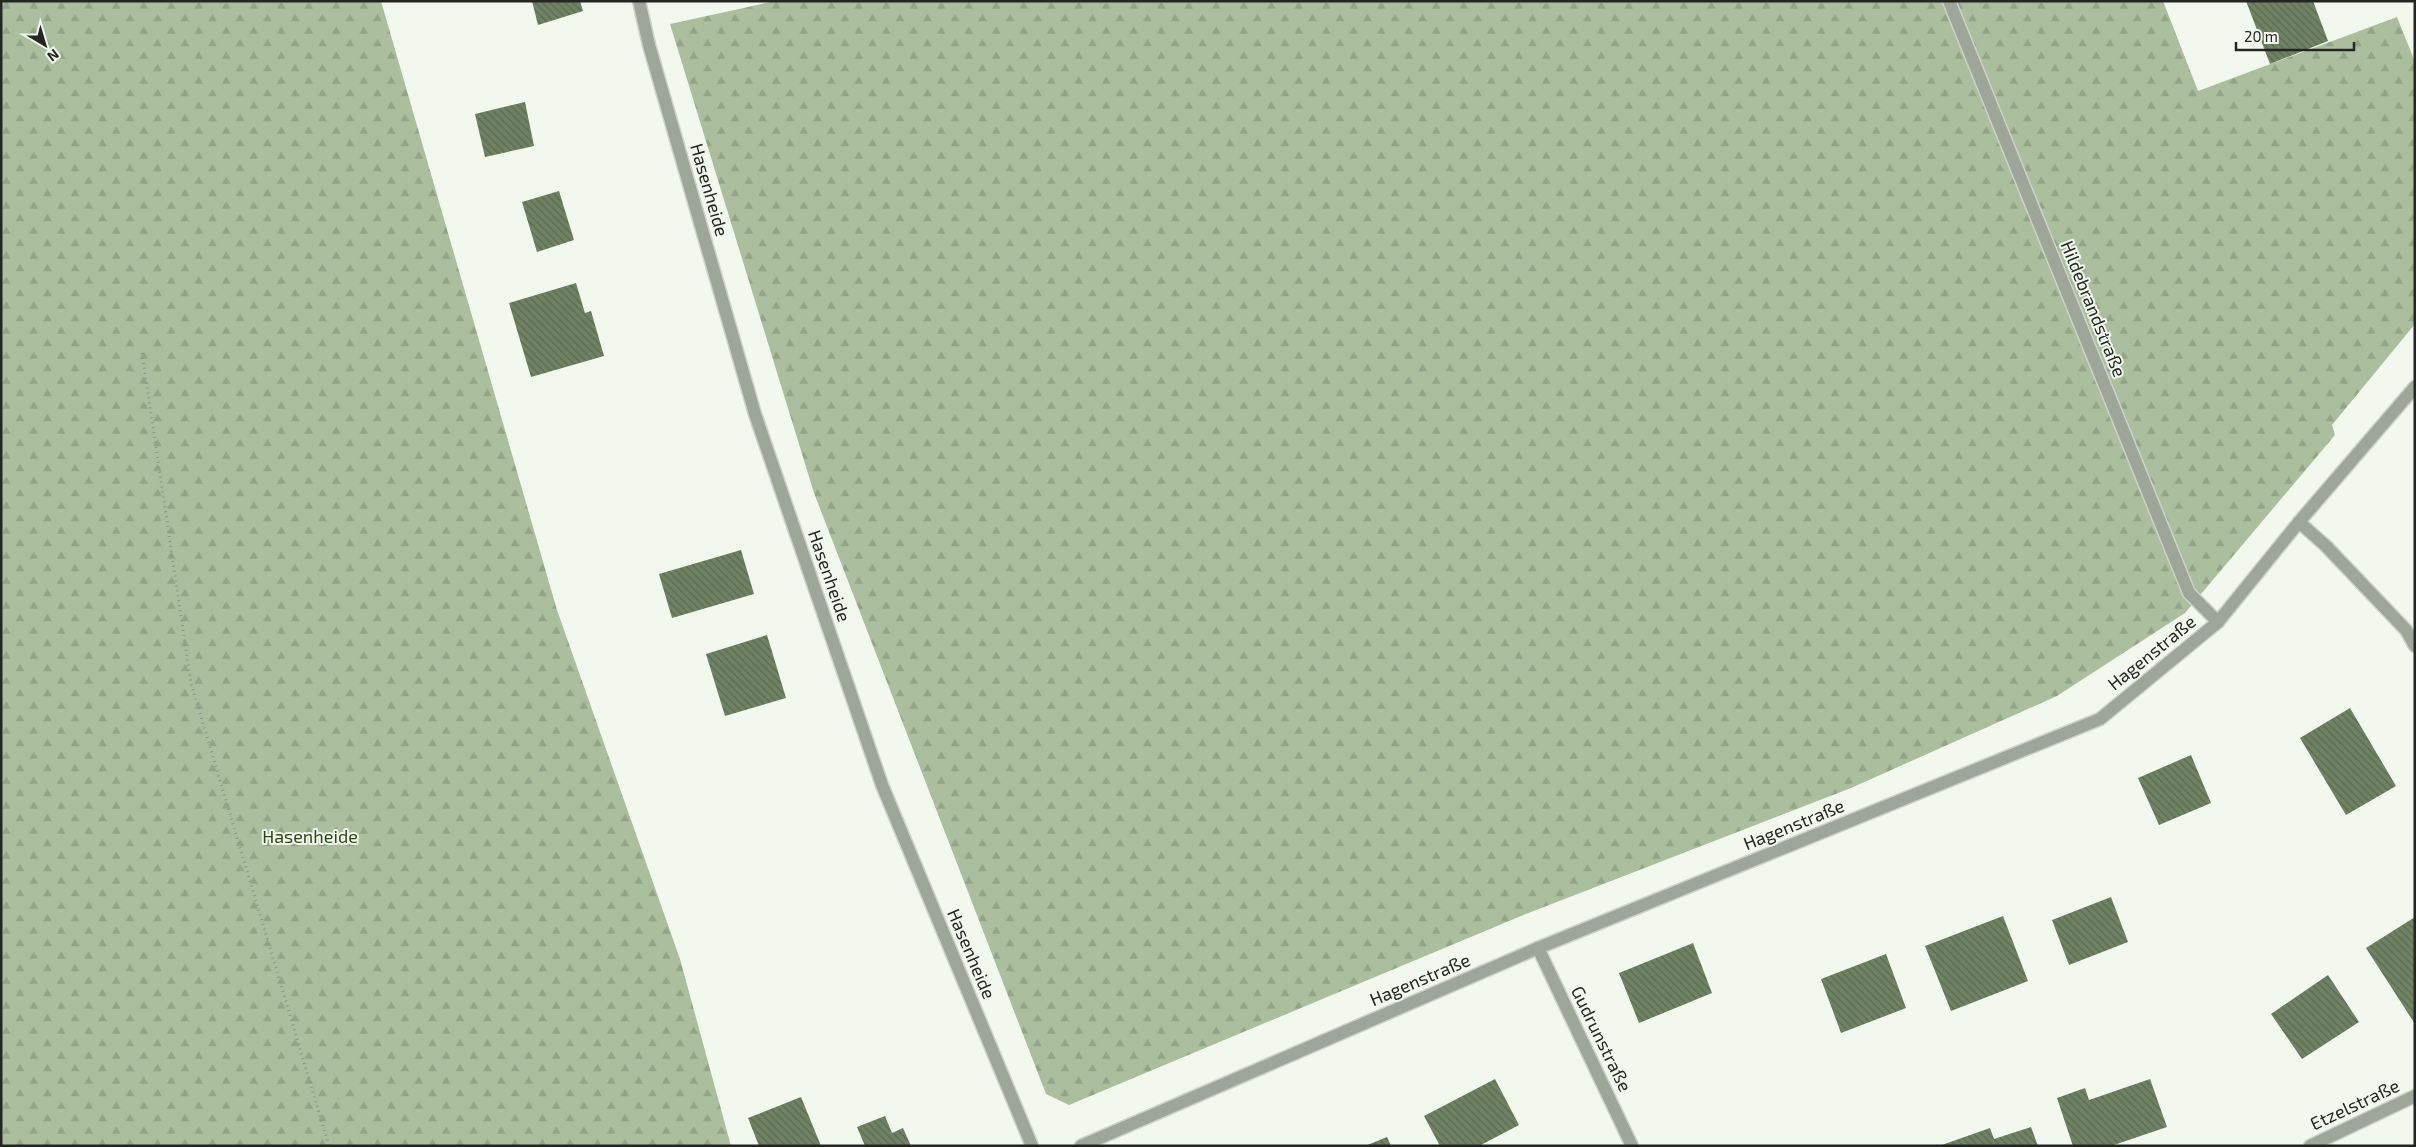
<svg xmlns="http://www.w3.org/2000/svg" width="2416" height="1147" viewBox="0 0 2416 1147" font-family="'Exo 2',sans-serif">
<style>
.forest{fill:url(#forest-firs)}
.building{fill:url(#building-back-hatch)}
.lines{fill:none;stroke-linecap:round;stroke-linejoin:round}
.minor-casing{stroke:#ced2ca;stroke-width:15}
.path{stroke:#8f928c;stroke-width:3;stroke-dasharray:1 4;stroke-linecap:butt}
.minor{stroke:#9da698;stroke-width:12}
.labels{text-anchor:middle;stroke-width:4;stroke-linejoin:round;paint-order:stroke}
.street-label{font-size:18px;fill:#242623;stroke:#f3f8ef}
.park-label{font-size:18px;fill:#2d4817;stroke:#f3f8ef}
</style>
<defs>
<pattern id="forest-firs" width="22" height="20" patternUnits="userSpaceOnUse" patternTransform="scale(1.25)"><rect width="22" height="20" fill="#abbf9e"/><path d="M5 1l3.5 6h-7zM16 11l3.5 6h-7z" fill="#93a488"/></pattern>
<pattern id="building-back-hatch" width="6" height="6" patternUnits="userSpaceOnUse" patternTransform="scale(1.25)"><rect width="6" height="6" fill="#6f8263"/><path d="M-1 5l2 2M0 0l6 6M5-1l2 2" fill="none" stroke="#5b6a51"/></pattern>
</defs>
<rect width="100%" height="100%" fill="#f3f8ef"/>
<!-- forest -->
<g class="forest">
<path d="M1 1H381L557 610 680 959 731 1146H1Z"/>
<path d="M775 1H2163L2198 91 2397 17 2415 62V324L2332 425 2335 435 2185 613 2057 696 1851 788 1521 916 1069 1105 1046 1094 814 493 670 24Z"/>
</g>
<!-- building -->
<g class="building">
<path d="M532 1H580L583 11 538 25Z"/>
<path d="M2246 1H2313L2328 41 2270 64Z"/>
<path d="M525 102 534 146 485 157 475 114Z"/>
<path d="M559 191 574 240 537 252 522 202Z"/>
<path d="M576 283 585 313 591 311 604 356 531 377 509 303Z"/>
<path d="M741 550 754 594 672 618 659 574Z"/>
<path d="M767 635 786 698 725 716 706 654Z"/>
<path d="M2350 708 2396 786 2346 815 2300 738Z"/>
<path d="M2191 755 2211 803 2159 825 2138 778Z"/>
<path d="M2111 897 2128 942 2069 965 2052 920Z"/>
<path d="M2003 916 2028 981 1951 1011 1925 946Z"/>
<path d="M2415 917V1024L2366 948Z"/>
<path d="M1693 943 1712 993 1639 1023 1619 973Z"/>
<path d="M1886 954 1906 1008 1841 1033 1821 979Z"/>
<path d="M2328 975 2359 1022 2302 1059 2271 1014Z"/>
<path d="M1495 1079 1519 1125 1479 1146H1440L1424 1116Z"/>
<path d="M2150 1079 2167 1127 2111 1146H2073L2057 1098 2085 1088 2089 1100Z"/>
<path d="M801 1097 821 1146H759L748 1118Z"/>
<path d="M885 1116 892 1133 903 1128 911 1146H865L857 1127Z"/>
<path d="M2031 1127 2038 1146H1939L1990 1128 1994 1139Z"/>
<path d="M1387 1137 1391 1146H1365Z"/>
</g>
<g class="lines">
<!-- minor casing -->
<g class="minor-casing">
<g id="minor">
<path d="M639 1 649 45 755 414 882 785 1032 1146"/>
<path d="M1949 1 2189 593 2218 622"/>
<path d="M2299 522 2326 546 2406 630 2415 646"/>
<path d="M1538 948 1632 1146"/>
<path d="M1081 1146 1538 948 2100 719 2218 622 2299 522 2415 387"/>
<path d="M2310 1146 2415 1096"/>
</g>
</g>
<!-- path -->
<path class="path" d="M142 353 191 683 329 1146"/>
<!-- minor -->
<use href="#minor" class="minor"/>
</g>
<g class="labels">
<!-- street labels -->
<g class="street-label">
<text transform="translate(709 190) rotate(74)" y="6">Hasenheide</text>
<text transform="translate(2093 309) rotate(68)" y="6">Hildebrandstraße</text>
<text transform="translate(829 576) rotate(71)" y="6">Hasenheide</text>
<text transform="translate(2152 653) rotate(-39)" y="6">Hagenstraße</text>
<text transform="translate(1794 825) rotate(-22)" y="6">Hagenstraße</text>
<text transform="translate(971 954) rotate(67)" y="6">Hasenheide</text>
<text transform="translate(1420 980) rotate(-23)" y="6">Hagenstraße</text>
<text transform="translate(1601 1039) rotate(64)" y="6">Gudrunstraße</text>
<text transform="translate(2355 1105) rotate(-25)" y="6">Etzelstraße</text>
</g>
<!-- park labels -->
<g class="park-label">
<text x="310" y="843">Hasenheide</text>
</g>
</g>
<!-- border -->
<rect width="2416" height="1147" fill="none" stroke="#242623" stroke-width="5"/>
<!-- north arrow -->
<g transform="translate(45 45) rotate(142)" stroke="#f3f8ef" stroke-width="4" paint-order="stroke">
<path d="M0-4L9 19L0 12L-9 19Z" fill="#242623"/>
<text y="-8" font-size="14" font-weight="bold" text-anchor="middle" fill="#242623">N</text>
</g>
<!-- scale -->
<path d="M2236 42v8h118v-8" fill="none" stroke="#242623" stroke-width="2.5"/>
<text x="2244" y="42" font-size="15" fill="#242623" stroke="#f3f8ef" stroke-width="4" paint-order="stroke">20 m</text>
</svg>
